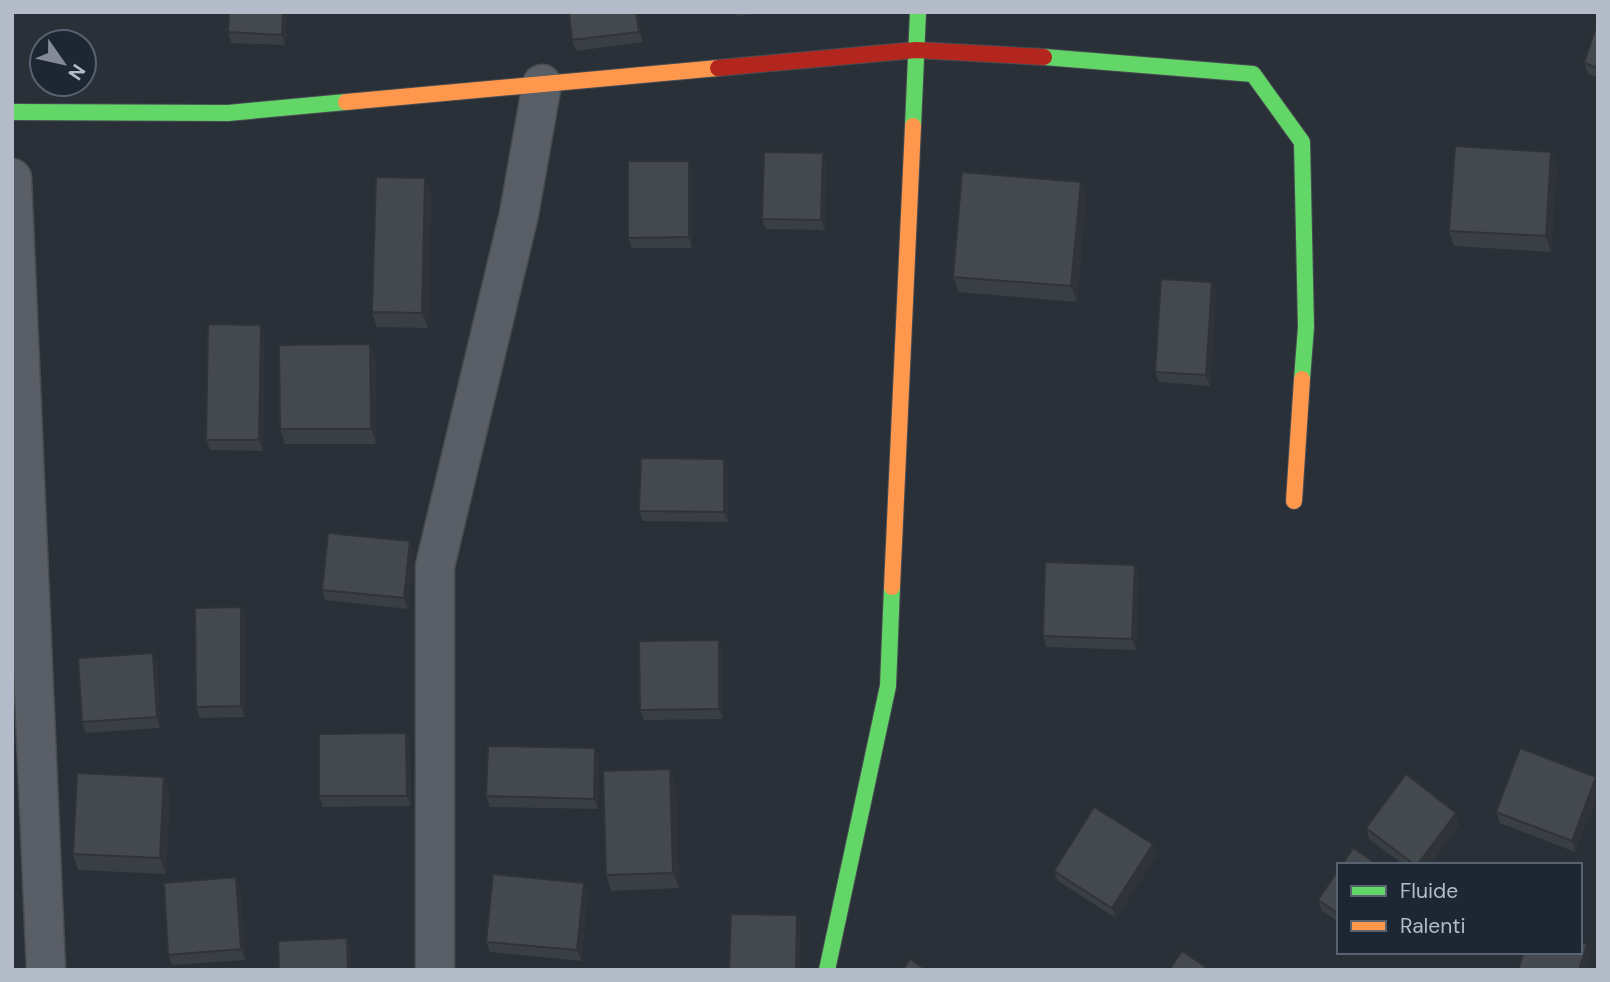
<svg xmlns="http://www.w3.org/2000/svg" width="1610" height="982" viewBox="0 0 1610 982" font-family="'DM Sans',sans-serif">
<style>
.lines{fill:none;stroke-linecap:round;stroke-linejoin:round}
.street-casing{stroke:#484c53;stroke-width:41}
.fast-casing{stroke:#484c53;stroke-width:18}
.slow-casing{stroke:#484c53;stroke-width:18}
.jam-casing{stroke:#484c53;stroke-width:18}
.street{stroke:#5a5e66;stroke-width:38}
.fast{stroke:#63d668;stroke-width:16}
.slow{stroke:#ff974d;stroke-width:16}
.jam{stroke:#b3261e;stroke-width:16}
.wall{fill:#3a3f45}
.shaded-wall{fill:#303338}
.building{fill:#444950;stroke:#303338;stroke-width:2}
</style>
<rect width="100%" height="100%" fill="#2a3038"/>
<g class="lines">
<!-- street casing -->
<g class="street-casing">
<g id="street">
<path d="M12 178 46 970"/>
<path d="M435 970V566L519 214 542 84"/>
</g>
</g>
<!-- fast casing -->
<g class="fast-casing">
<g id="fast">
<path d="M1044 57 1253 74 1302 142 1306 327 1302 379"/>
<path d="M12 112 228 113 346 102"/>
<path d="M913 126 918 12"/>
<path d="M827 970 888 686 892 587"/>
</g>
</g>
<!-- slow casing -->
<g class="slow-casing">
<g id="slow">
<path d="M346 102 718 68"/>
<path d="M1294 501 1302 379"/>
<path d="M892 587 913 126"/>
</g>
</g>
<!-- jam casing -->
<g class="jam-casing">
<path id="jam" d="M718 68 916 50 1044 57"/>
</g>
<!-- street -->
<use href="#street" class="street"/>
<!-- fast -->
<use href="#fast" class="fast"/>
<!-- slow -->
<use href="#slow" class="slow"/>
<!-- jam -->
<use href="#jam" class="jam"/>
</g>
<!-- wall -->
<g class="wall">
<path d="M229 12H287L285 45 231 43 228 32Z"/>
<path d="M569 12H638L643 42 576 51 572 40Z"/>
<path d="M736 12H770L737 16Z"/>
<path d="M1598 21V77L1588 74 1584 63Z"/>
<path d="M1551 152 1557 167 1551 252 1454 246 1449 231Z"/>
<path d="M823 153 827 164 825 230 766 229 762 219Z"/>
<path d="M689 161 692 172V248H632L628 238Z"/>
<path d="M425 178 431 193 428 328 377 327 372 312Z"/>
<path d="M1081 182 1086 197 1077 302 959 292 953 277Z"/>
<path d="M1212 282 1216 293 1210 386 1159 382 1155 372Z"/>
<path d="M261 325 264 335 263 451 210 450 206 440Z"/>
<path d="M376 359V444H285L280 429Z"/>
<path d="M728 470V522L643 521 639 511Z"/>
<path d="M414 551 408 609 325 600 322 590Z"/>
<path d="M1135 565 1139 576 1136 650 1046 647 1043 636Z"/>
<path d="M241 607 245 618V717L200 718 196 707Z"/>
<path d="M723 651V719L644 720 640 710Z"/>
<path d="M153 653 157 664 160 728 86 733 82 722Z"/>
<path d="M406 733 410 743 411 806 323 807 319 796Z"/>
<path d="M595 748 599 759 598 809 490 807 486 796Z"/>
<path d="M1596 777 1598 782V794L1575 852 1500 823 1496 812Z"/>
<path d="M676 784 679 888 611 891 606 875Z"/>
<path d="M170 792 166 874 78 870 73 854Z"/>
<path d="M1460 823 1429 865H1404L1369 839 1366 828Z"/>
<path d="M1157 855 1116 918 1058 881 1054 871Z"/>
<path d="M1339 869V922L1322 911 1318 900Z"/>
<path d="M584 883 588 893 581 961 490 952 486 942Z"/>
<path d="M240 888 245 960 172 965 168 955Z"/>
</g>
<!-- shaded-wall -->
<g class="shaded-wall">
<path d="M283 12H287L285 45 282 35Z"/>
<path d="M636 12H638L643 42 639 32Z"/>
<path d="M1551 152 1557 167 1551 252 1546 236Z"/>
<path d="M823 153 827 164 825 230 821 220Z"/>
<path d="M689 161 692 172V248L689 237Z"/>
<path d="M425 178 431 193 428 328 422 313Z"/>
<path d="M1081 182 1086 197 1077 302 1071 286Z"/>
<path d="M1212 282 1216 293 1210 386 1206 375Z"/>
<path d="M261 325 264 335 263 451 259 440Z"/>
<path d="M370 344 376 359V444L371 429Z"/>
<path d="M724 459 728 470V522L724 512Z"/>
<path d="M410 541 414 551 408 609 404 598Z"/>
<path d="M1135 565 1139 576 1136 650 1132 639Z"/>
<path d="M241 607 245 618V717L241 706Z"/>
<path d="M719 640 723 651V719L719 709Z"/>
<path d="M153 653 157 664 160 728 157 717Z"/>
<path d="M406 733 410 743 411 806 407 796Z"/>
<path d="M595 748 599 759 598 809 594 799Z"/>
<path d="M670 769 676 784 679 888 673 873Z"/>
<path d="M164 777 170 792 166 874 160 858Z"/>
<path d="M1596 777 1598 782V794L1575 852 1572 841Z"/>
<path d="M1456 813 1460 823 1429 865H1417Z"/>
<path d="M1153 844 1157 855 1116 918 1112 908Z"/>
<path d="M236 877 240 888 245 960 241 949Z"/>
<path d="M584 883 588 893 581 961 577 950Z"/>
<path d="M797 915 801 925 800 970H796Z"/>
<path d="M347 938 351 948V970H348Z"/>
<path d="M1587 944 1591 955 1586 970H1579Z"/>
</g>
<!-- building -->
<g class="building">
<path d="M229 12H283L282 35 228 32Z"/>
<path d="M569 12H636L639 32 572 40Z"/>
<path d="M1598 21V68L1584 63Z"/>
<path d="M1455 146 1551 152 1546 236 1449 231Z"/>
<path d="M764 152 823 153 821 220 762 219Z"/>
<path d="M628 161H689V237L628 238Z"/>
<path d="M962 172 1081 182 1071 286 953 277Z"/>
<path d="M376 177 425 178 422 313 372 312Z"/>
<path d="M1161 279 1212 282 1206 375 1155 372Z"/>
<path d="M208 324 261 325 259 440H206Z"/>
<path d="M370 344 371 429H280L279 345Z"/>
<path d="M641 458 724 459V512L639 511Z"/>
<path d="M328 533 410 541 404 598 322 590Z"/>
<path d="M1045 562 1135 565 1132 639 1043 636Z"/>
<path d="M241 607V706L196 707 195 608Z"/>
<path d="M719 640V709L640 710 639 641Z"/>
<path d="M153 653 157 717 82 722 78 658Z"/>
<path d="M406 733 407 796H319V734Z"/>
<path d="M488 746 595 748 594 799 486 796Z"/>
<path d="M1520 748 1596 777 1572 841 1496 812Z"/>
<path d="M670 769 673 873 606 875 603 771Z"/>
<path d="M77 773 164 777 160 858 73 854Z"/>
<path d="M1406 774 1456 813 1417 865H1415L1366 828Z"/>
<path d="M1094 807 1153 844 1112 908 1054 871Z"/>
<path d="M1353 848 1378 865H1342Z"/>
<path d="M1339 869V914L1318 900Z"/>
<path d="M493 874 584 883 577 950 486 942Z"/>
<path d="M236 877 241 949 168 955 164 883Z"/>
<path d="M731 914 797 915 796 970H729Z"/>
<path d="M347 938 348 970H279L278 941Z"/>
<path d="M1580 942 1587 944 1579 970H1518L1524 952H1580Z"/>
<path d="M1182 951 1210 970H1169Z"/>
<path d="M910 959 926 970H903Z"/>
</g>
<!-- border -->
<rect width="1610" height="982" fill="none" stroke="#b4bcc9" stroke-width="28"/>
<!-- legend -->
<rect x="1337" y="863" width="245" height="91" fill="#1d2633" stroke="#59626f" stroke-width="2"/>
<rect x="1351" y="886" width="35" height="10" fill="#63d668" stroke="#59626f" stroke-width="2"/>
<text x="1400" y="898" font-size="21" fill="#b4bcc9">Fluide</text>
<rect x="1351" y="921" width="35" height="10" fill="#ff974d" stroke="#59626f" stroke-width="2"/>
<text x="1400" y="933" font-size="21" fill="#b4bcc9">Ralenti</text>
<!-- north arrow -->
<g transform="translate(63 63) rotate(124)"><circle r="33" fill="#1d2633" stroke="#59626f" stroke-width="2"/>
<path d="M0-5L12 26L0 18L-12 26Z" fill="#848b96"/>
<text y="-10" font-size="19" font-weight="bold" text-anchor="middle" fill="#b4bcc9">N</text>
</g>
</svg>
